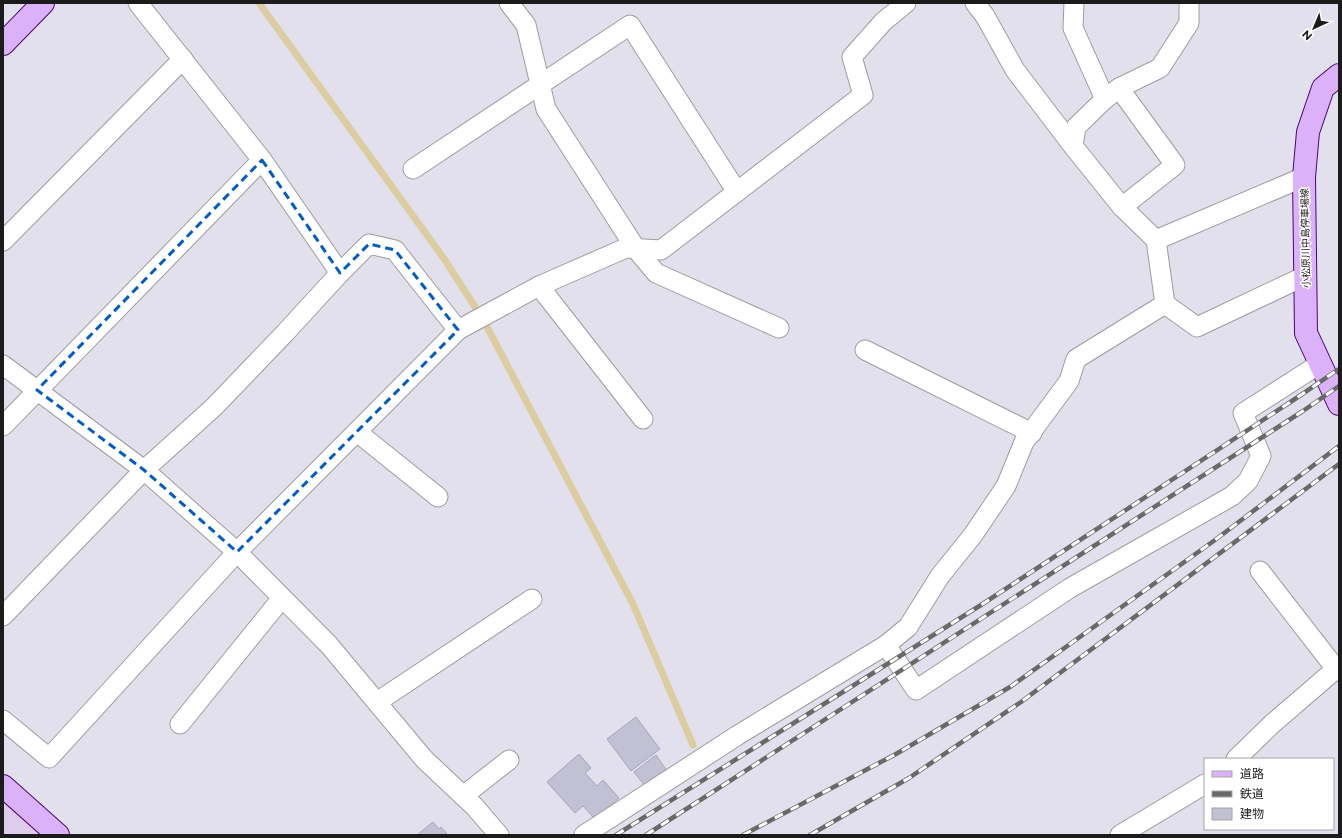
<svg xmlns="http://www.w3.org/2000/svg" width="1342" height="838" viewBox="0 0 1342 838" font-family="Montserrat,'Noto Sans JP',sans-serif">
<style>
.farmland{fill:#dfcbec}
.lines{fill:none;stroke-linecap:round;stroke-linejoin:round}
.stream{stroke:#dbcda0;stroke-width:7}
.building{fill:#c1c1d3;stroke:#a3a4be}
.street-casing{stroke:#9c9c9c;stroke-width:21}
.secondary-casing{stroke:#49056f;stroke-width:24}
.street{stroke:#fff;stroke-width:19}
.secondary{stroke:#dbb2f9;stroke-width:22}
.rail-casing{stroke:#696969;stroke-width:4.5}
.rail{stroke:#fff;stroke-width:3;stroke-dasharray:9;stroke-linecap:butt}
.marked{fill:none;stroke:#015dc5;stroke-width:3;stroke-dasharray:8 5;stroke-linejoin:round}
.labels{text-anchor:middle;stroke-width:3;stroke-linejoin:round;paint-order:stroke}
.street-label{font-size:10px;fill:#1b1b1b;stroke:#fff}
</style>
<rect width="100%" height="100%" fill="#e3e0ed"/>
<!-- farmland -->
<path class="farmland" d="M3 795 45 835H3Z"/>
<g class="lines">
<!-- stream -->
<g class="stream">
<path d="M259 3 445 260 477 310"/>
<path d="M486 325 633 604 693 745"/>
</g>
</g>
<!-- building -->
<g class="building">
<path d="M636 717 660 749 631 771 607 739Z"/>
<path d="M579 754 591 768 585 773 597 786 603 780 619 798 595 819 583 806 575 813 547 782Z"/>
<path d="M656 755 667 771 646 787 634 772Z"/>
<path d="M433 822 439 829 441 827 448 835H417Z"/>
</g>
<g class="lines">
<!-- street casing -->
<g class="street-casing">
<g id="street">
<path d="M138 3 262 160 340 273"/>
<path d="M509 3 526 25 546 109 636 249 656 273 779 328"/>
<path d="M1074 3 1073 28 1105 99"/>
<path d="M1119 88 1160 68 1189 23V3"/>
<path d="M1073 146 1076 127 1105 99 1119 88 1175 165 1122 207"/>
<path d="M413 169 630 25 737 192"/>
<path d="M1156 240 1304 177"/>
<path d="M3 241 183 59"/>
<path d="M539 286 643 419"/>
<path d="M1165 304 1197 327 1305 276"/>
<path d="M865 350 1032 433"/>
<path d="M3 365 144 470 237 552 329 645 424 759 474 806 499 835"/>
<path d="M3 426 262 160"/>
<path d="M357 432 438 497"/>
<path d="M3 616 144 470 214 407 285 333 340 273 369 244 395 250 458 330"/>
<path d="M886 645 916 690 1070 588 1232 496 1248 481 1261 456 1243 413 1321 363"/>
<path d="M377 702 532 599"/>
<path d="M3 720 49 758 237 552 458 330 539 286 626 248 661 250 863 95 852 57 883 22 906 3"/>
<path d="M180 724 282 598"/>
<path d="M1236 759 1272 724 1336 669 1260 571"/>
<path d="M463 796 509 760"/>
<path d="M584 835 738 735 886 645 908 627 940 576 973 535 1006 486 1024 442 1069 381 1076 359 1165 304 1156 240 1122 207 1073 146 1015 70 985 16 975 3"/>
<path d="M1120 835 1205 784"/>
</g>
</g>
<!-- secondary casing -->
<g class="secondary-casing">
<g id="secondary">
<path d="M3 44 43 3"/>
<path d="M1339 75 1323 88 1308 132 1304 177 1306 333 1339 404"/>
<path d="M3 786 58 835"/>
</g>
</g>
<!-- street -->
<use href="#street" class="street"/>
<!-- secondary -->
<use href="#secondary" class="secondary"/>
<!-- rail casing -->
<g class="rail-casing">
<g id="rail">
<path d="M616 835 981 605 1295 399 1339 369"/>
<path d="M646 835 1303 411 1339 386"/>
<path d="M743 835 896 754 1010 687 1215 540 1339 446"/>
<path d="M810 835 909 778 1021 702 1339 464"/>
</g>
</g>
<!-- rail -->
<use href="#rail" class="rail"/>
</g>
<!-- marked area -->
<path class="marked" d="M262 160 340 273 369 244 395 250 458 330 237 552 144 470 37 390Z"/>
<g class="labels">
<!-- street labels -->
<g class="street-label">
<text transform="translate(1305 238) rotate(-91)" y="4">小松原川中島停車場線</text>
</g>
</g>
<!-- border -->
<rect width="1342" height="838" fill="none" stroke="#1b1b1b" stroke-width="8"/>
<!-- legend -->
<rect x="1204" y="758" width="130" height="72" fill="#ffffff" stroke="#a4a4a4"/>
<rect x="1212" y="771" width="20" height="6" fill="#dbb2f9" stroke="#a4a4a4"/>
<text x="1240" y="778" font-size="12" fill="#1b1b1b">道路</text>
<rect x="1212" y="791" width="20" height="6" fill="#696969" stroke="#a4a4a4"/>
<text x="1240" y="798" font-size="12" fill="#1b1b1b">鉄道</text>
<rect x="1212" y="808" width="20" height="12" fill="#c1c1d3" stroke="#a4a4a4"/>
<text x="1240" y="818" font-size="12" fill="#1b1b1b">建物</text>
<!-- north arrow -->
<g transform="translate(1314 28) rotate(224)" stroke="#ffffff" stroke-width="3" paint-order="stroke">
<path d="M0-3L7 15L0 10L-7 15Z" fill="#1b1b1b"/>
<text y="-6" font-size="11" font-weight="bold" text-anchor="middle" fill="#1b1b1b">N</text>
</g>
</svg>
